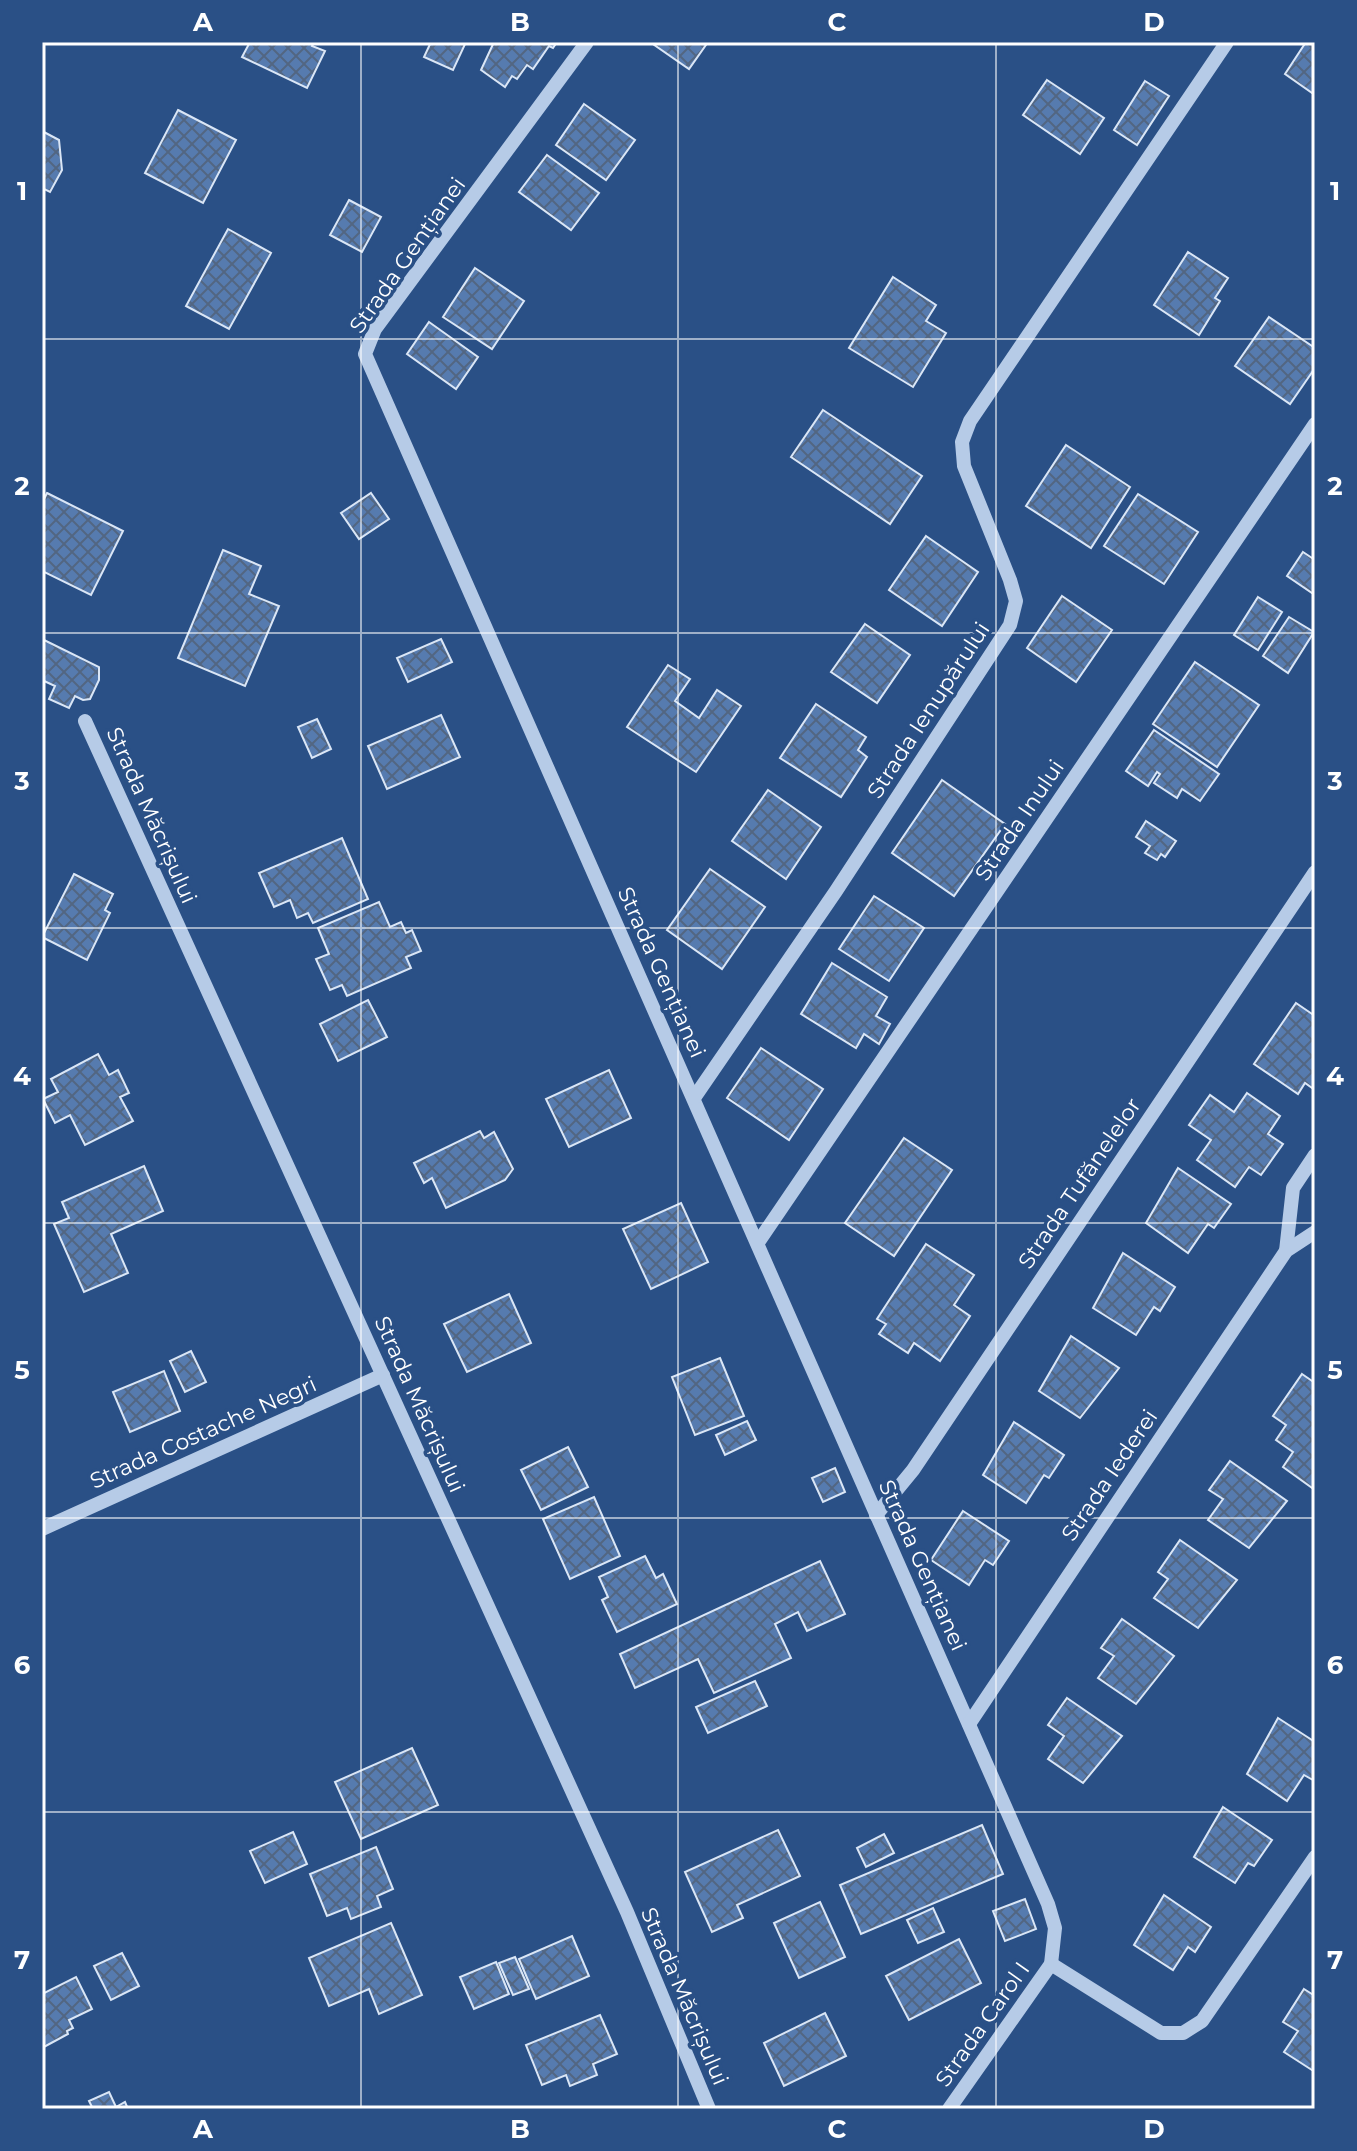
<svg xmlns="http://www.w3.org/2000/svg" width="1357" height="2151" viewBox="0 0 1357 2151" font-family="Montserrat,sans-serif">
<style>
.building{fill:url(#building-cross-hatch);stroke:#dae6f6;stroke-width:2}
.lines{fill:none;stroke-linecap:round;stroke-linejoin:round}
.minor{stroke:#b6cbe7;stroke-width:14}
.grid{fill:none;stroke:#fff;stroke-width:2;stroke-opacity:0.55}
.labels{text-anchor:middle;stroke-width:7;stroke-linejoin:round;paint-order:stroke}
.street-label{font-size:22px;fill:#fff;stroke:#2a5086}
.neatline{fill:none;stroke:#fff;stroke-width:3}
.grid-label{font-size:26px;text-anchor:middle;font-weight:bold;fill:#fff}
</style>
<defs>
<pattern id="building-cross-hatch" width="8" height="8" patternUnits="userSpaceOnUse" patternTransform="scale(2)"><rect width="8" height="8" fill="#567baf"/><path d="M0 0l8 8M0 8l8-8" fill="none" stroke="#526682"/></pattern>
</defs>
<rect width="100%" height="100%" fill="#2a5086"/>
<!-- building -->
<g class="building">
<path d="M250 42H314L312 46 325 51 307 88 242 57Z"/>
<path d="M431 42H466L453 70 424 57Z"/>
<path d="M557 42 553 48 549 46 533 69 527 65 517 79 512 76 505 87 481 70 494 42Z"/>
<path d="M650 42H708L689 69Z"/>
<path d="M1306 42H1315V95L1285 74Z"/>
<path d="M1047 80 1104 118 1080 154 1023 115Z"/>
<path d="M1145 81 1169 96 1137 145 1114 130Z"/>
<path d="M584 104 635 140 606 180 556 145Z"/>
<path d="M178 110 236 140 203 203 145 173Z"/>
<path d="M42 131 59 140 62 170 50 192 42 188Z"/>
<path d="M547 155 599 193 571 230 519 192Z"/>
<path d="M349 200 381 217 362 252 330 235Z"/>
<path d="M228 229 271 253 229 329 186 306Z"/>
<path d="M1188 252 1228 278 1215 298 1220 301 1199 335 1154 305Z"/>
<path d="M475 268 524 301 492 349 443 317Z"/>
<path d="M893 277 936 305 926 321 946 333 913 387 849 348Z"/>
<path d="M1269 317 1315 348V368L1290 404 1235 366Z"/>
<path d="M429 322 478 357 456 389 407 354Z"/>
<path d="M823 410 922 476 890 524 791 457Z"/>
<path d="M1066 445 1130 487 1091 548 1026 506Z"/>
<path d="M47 493 123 531 91 595 42 571V503Z"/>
<path d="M371 493 389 519 359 539 341 513Z"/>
<path d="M1138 494 1198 532 1164 584 1104 546Z"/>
<path d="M926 536 978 572 942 626 889 590Z"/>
<path d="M223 550 261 566 249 594 279 606 245 686 178 658Z"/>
<path d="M1303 552 1315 560V595L1287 576Z"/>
<path d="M1062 596 1112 630 1076 682 1027 648Z"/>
<path d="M1258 597 1282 612 1258 650 1234 635Z"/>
<path d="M1289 617 1314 632 1288 673 1263 656Z"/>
<path d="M865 624 910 655 877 703 831 672Z"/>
<path d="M42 639 99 667V680L90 699 83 700 75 696 69 708 49 699 55 686 42 680Z"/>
<path d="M441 639 452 662 408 682 397 658Z"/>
<path d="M1195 662 1259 705 1217 767 1153 724Z"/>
<path d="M668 665 690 679 675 701 699 718 717 690 741 706 696 772 627 727Z"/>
<path d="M816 704 866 737 858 750 867 757 841 797 780 758Z"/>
<path d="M441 715 460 757 387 789 368 746Z"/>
<path d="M317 719 331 749 312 758 298 727Z"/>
<path d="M1154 730 1219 774 1200 801 1182 789 1177 798 1154 783 1160 774 1157 772 1148 786 1126 771Z"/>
<path d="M942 780 1005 824 954 896 892 853Z"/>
<path d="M768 790 821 827 786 879 732 841Z"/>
<path d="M1146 821 1176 841 1165 857 1161 854 1157 860 1145 853 1150 846 1136 837Z"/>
<path d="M342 838 368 899 313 923 308 913 297 918 290 900 274 907 259 873Z"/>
<path d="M710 869 765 907 722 969 667 930Z"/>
<path d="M74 874 113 894 105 910 110 913 87 960 42 937Z"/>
<path d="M874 896 924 928 889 981 839 949Z"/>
<path d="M379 902 390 927 401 922 406 933 412 930 421 951 406 957 411 968 347 996 342 985 330 990 316 959 329 954 318 928Z"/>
<path d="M832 963 887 997 876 1016 890 1024 879 1044 864 1034 856 1048 801 1014Z"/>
<path d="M368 1000 387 1037 338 1061 320 1024Z"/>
<path d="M1296 1003 1315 1016V1090L1305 1083 1298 1094 1254 1064Z"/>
<path d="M761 1048 823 1089 789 1140 727 1098Z"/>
<path d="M98 1054 109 1075 118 1070 129 1093 120 1097 133 1121 85 1145 70 1115 55 1123 43 1099 58 1092 51 1079Z"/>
<path d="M609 1070 631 1118 569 1147 546 1099Z"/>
<path d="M1247 1093 1280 1116 1268 1134 1283 1144 1261 1175 1249 1167 1235 1187 1197 1160 1211 1140 1189 1125 1210 1095 1234 1112Z"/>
<path d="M480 1131 484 1138 494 1132 513 1169 505 1180 446 1208 432 1178 424 1183 414 1163Z"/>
<path d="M904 1138 952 1170 894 1256 845 1223Z"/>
<path d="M144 1166 163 1211 111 1234 128 1273 84 1292 54 1224 69 1218 62 1202Z"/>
<path d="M1178 1168 1231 1204 1214 1228 1208 1224 1188 1253 1146 1223Z"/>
<path d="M681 1203 708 1262 651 1289 623 1229Z"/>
<path d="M926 1244 974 1275 954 1305 970 1316 940 1361 914 1343 908 1353 879 1334 886 1324 877 1319Z"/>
<path d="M1123 1253 1175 1287 1160 1311 1154 1307 1136 1335 1093 1308Z"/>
<path d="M509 1294 531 1343 467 1372 444 1324Z"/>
<path d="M1071 1336 1119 1368 1080 1418 1039 1391Z"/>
<path d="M191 1351 206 1382 185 1392 170 1361Z"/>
<path d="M720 1358 744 1416 695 1435 672 1377Z"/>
<path d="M164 1371 180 1411 130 1432 113 1392Z"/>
<path d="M1302 1374 1315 1383V1490L1283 1467 1293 1452 1276 1440 1286 1425 1273 1416Z"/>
<path d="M747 1421 756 1440 725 1455 716 1435Z"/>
<path d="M1014 1422 1064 1455 1049 1478 1044 1475 1026 1503 983 1475Z"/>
<path d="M568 1447 588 1487 541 1510 521 1470Z"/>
<path d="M1230 1461 1287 1501 1249 1548 1208 1520 1223 1499 1209 1490Z"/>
<path d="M835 1468 845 1492 823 1502 812 1478Z"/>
<path d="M594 1497 620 1556 570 1579 543 1519Z"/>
<path d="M963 1511 1009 1541 993 1565 985 1560 969 1585 931 1560Z"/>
<path d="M1180 1540 1237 1580 1198 1628 1154 1598 1168 1579 1158 1572Z"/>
<path d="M645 1556 656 1578 663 1574 677 1604 617 1632 602 1600 608 1597 599 1577Z"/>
<path d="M820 1561 845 1614 807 1631 798 1612 775 1624 791 1658 714 1693 698 1659 635 1688 620 1654Z"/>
<path d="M1122 1619 1174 1656 1136 1704 1098 1678 1114 1656 1101 1648Z"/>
<path d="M755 1681 767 1706 708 1733 696 1707Z"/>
<path d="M1067 1698 1122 1736 1083 1783 1048 1759 1064 1736 1048 1725Z"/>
<path d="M1278 1718 1315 1742V1777L1313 1780 1304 1775 1287 1801 1247 1774Z"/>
<path d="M412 1748 438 1805 361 1839 335 1782Z"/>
<path d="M1223 1807 1272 1840 1254 1866 1248 1863 1235 1883 1194 1857Z"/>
<path d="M982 1825 1003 1874 861 1934 840 1885Z"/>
<path d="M778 1830 800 1876 737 1905 743 1918 712 1932 685 1872Z"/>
<path d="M293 1832 307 1864 265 1883 250 1851Z"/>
<path d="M884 1834 894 1853 866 1867 857 1848Z"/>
<path d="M376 1847 393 1889 377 1896 381 1907 351 1919 347 1908 327 1916 310 1874Z"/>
<path d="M1164 1895 1211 1927 1195 1952 1188 1947 1173 1970 1134 1945Z"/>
<path d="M1025 1899 1036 1929 1005 1941 993 1911Z"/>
<path d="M820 1902 845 1957 799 1978 774 1923Z"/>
<path d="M933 1908 944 1932 918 1943 907 1920Z"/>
<path d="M391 1923 422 1995 379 2014 369 1989 329 2006 309 1958Z"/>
<path d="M572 1936 589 1976 536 1999 519 1959Z"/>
<path d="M959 1939 981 1983 909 2020 886 1976Z"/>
<path d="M122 1953 139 1986 111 2000 94 1966Z"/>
<path d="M515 1957 529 1989 513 1995 499 1963Z"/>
<path d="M496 1962 509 1994 474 2009 460 1977Z"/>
<path d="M76 1977 92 2009 69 2020 73 2028 67 2031 68 2034 42 2048V1994Z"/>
<path d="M1304 1989 1315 1996V2072L1284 2052 1298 2031 1283 2022Z"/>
<path d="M825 2013 846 2056 784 2086 764 2043Z"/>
<path d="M600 2015 617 2054 593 2064 597 2075 570 2086 566 2075 542 2085 526 2045Z"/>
<path d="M109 2092 116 2107 125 2102 128 2109H93L89 2101Z"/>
</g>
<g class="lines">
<!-- minor -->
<g class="minor">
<path d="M587 42 375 329 365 354 1048 1904 1055 1928 1051 1964 949 2109"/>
<path d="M85 721 627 1912 709 2109"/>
<path d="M694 1098 836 891 1010 625 1016 601 1010 580 964 466 962 442 970 421 1227 42"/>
<path d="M759 1241 1315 424"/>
<path d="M1286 1251 1293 1188 1315 1155"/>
<path d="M876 1515 913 1470 1315 872"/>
<path d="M42 1529 383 1375"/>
<path d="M969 1724 1286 1251 1315 1232"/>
<path d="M1051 1964 1161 2033H1183L1202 2021 1315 1857"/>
</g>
</g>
<!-- grid -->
<path class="grid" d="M361 42V2109M678 42V2109M996 42V2109M42 339H1315M42 633H1315M42 928H1315M42 1223H1315M42 1518H1315M42 1812H1315"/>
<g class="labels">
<!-- street labels -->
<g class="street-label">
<text transform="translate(407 255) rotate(-55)" y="8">Strada Gențianei</text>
<text transform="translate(928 710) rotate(-57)" y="8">Strada Ienupărului</text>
<text transform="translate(152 815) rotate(66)" y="8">Strada Măcrișului</text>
<text transform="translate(1019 820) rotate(-56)" y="8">Strada Inului</text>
<text transform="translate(662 972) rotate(66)" y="8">Strada Gențianei</text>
<text transform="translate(1079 1183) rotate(-56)" y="8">Strada Tufănelelor</text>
<text transform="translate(420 1404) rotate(66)" y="8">Strada Măcrișului</text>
<text transform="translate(203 1432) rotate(-24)" y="8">Strada Costache Negri</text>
<text transform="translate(1109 1475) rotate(-56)" y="8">Strada Iederei</text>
<text transform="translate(923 1565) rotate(66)" y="8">Strada Gențianei</text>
<text transform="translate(685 1996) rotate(67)" y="8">Strada Măcrișului</text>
<text transform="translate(982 2024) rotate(-55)" y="8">Strada Carol I</text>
</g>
</g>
<!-- border -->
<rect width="1357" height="2151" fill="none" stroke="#2a5086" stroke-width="88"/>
<rect x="44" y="44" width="1269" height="2063" class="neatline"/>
<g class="grid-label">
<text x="203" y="31">A</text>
<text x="520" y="31">B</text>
<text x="837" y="31">C</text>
<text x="1154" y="31">D</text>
<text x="22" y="200">1</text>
<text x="1335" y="200">1</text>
<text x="22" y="495">2</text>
<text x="1335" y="495">2</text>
<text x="22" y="790">3</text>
<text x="1335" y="790">3</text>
<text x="22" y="1085">4</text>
<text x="1335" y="1085">4</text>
<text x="22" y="1379">5</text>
<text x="1335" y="1379">5</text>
<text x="22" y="1674">6</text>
<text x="1335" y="1674">6</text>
<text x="22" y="1969">7</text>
<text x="1335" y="1969">7</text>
<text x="203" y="2138">A</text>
<text x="520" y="2138">B</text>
<text x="837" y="2138">C</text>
<text x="1154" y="2138">D</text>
</g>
</svg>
